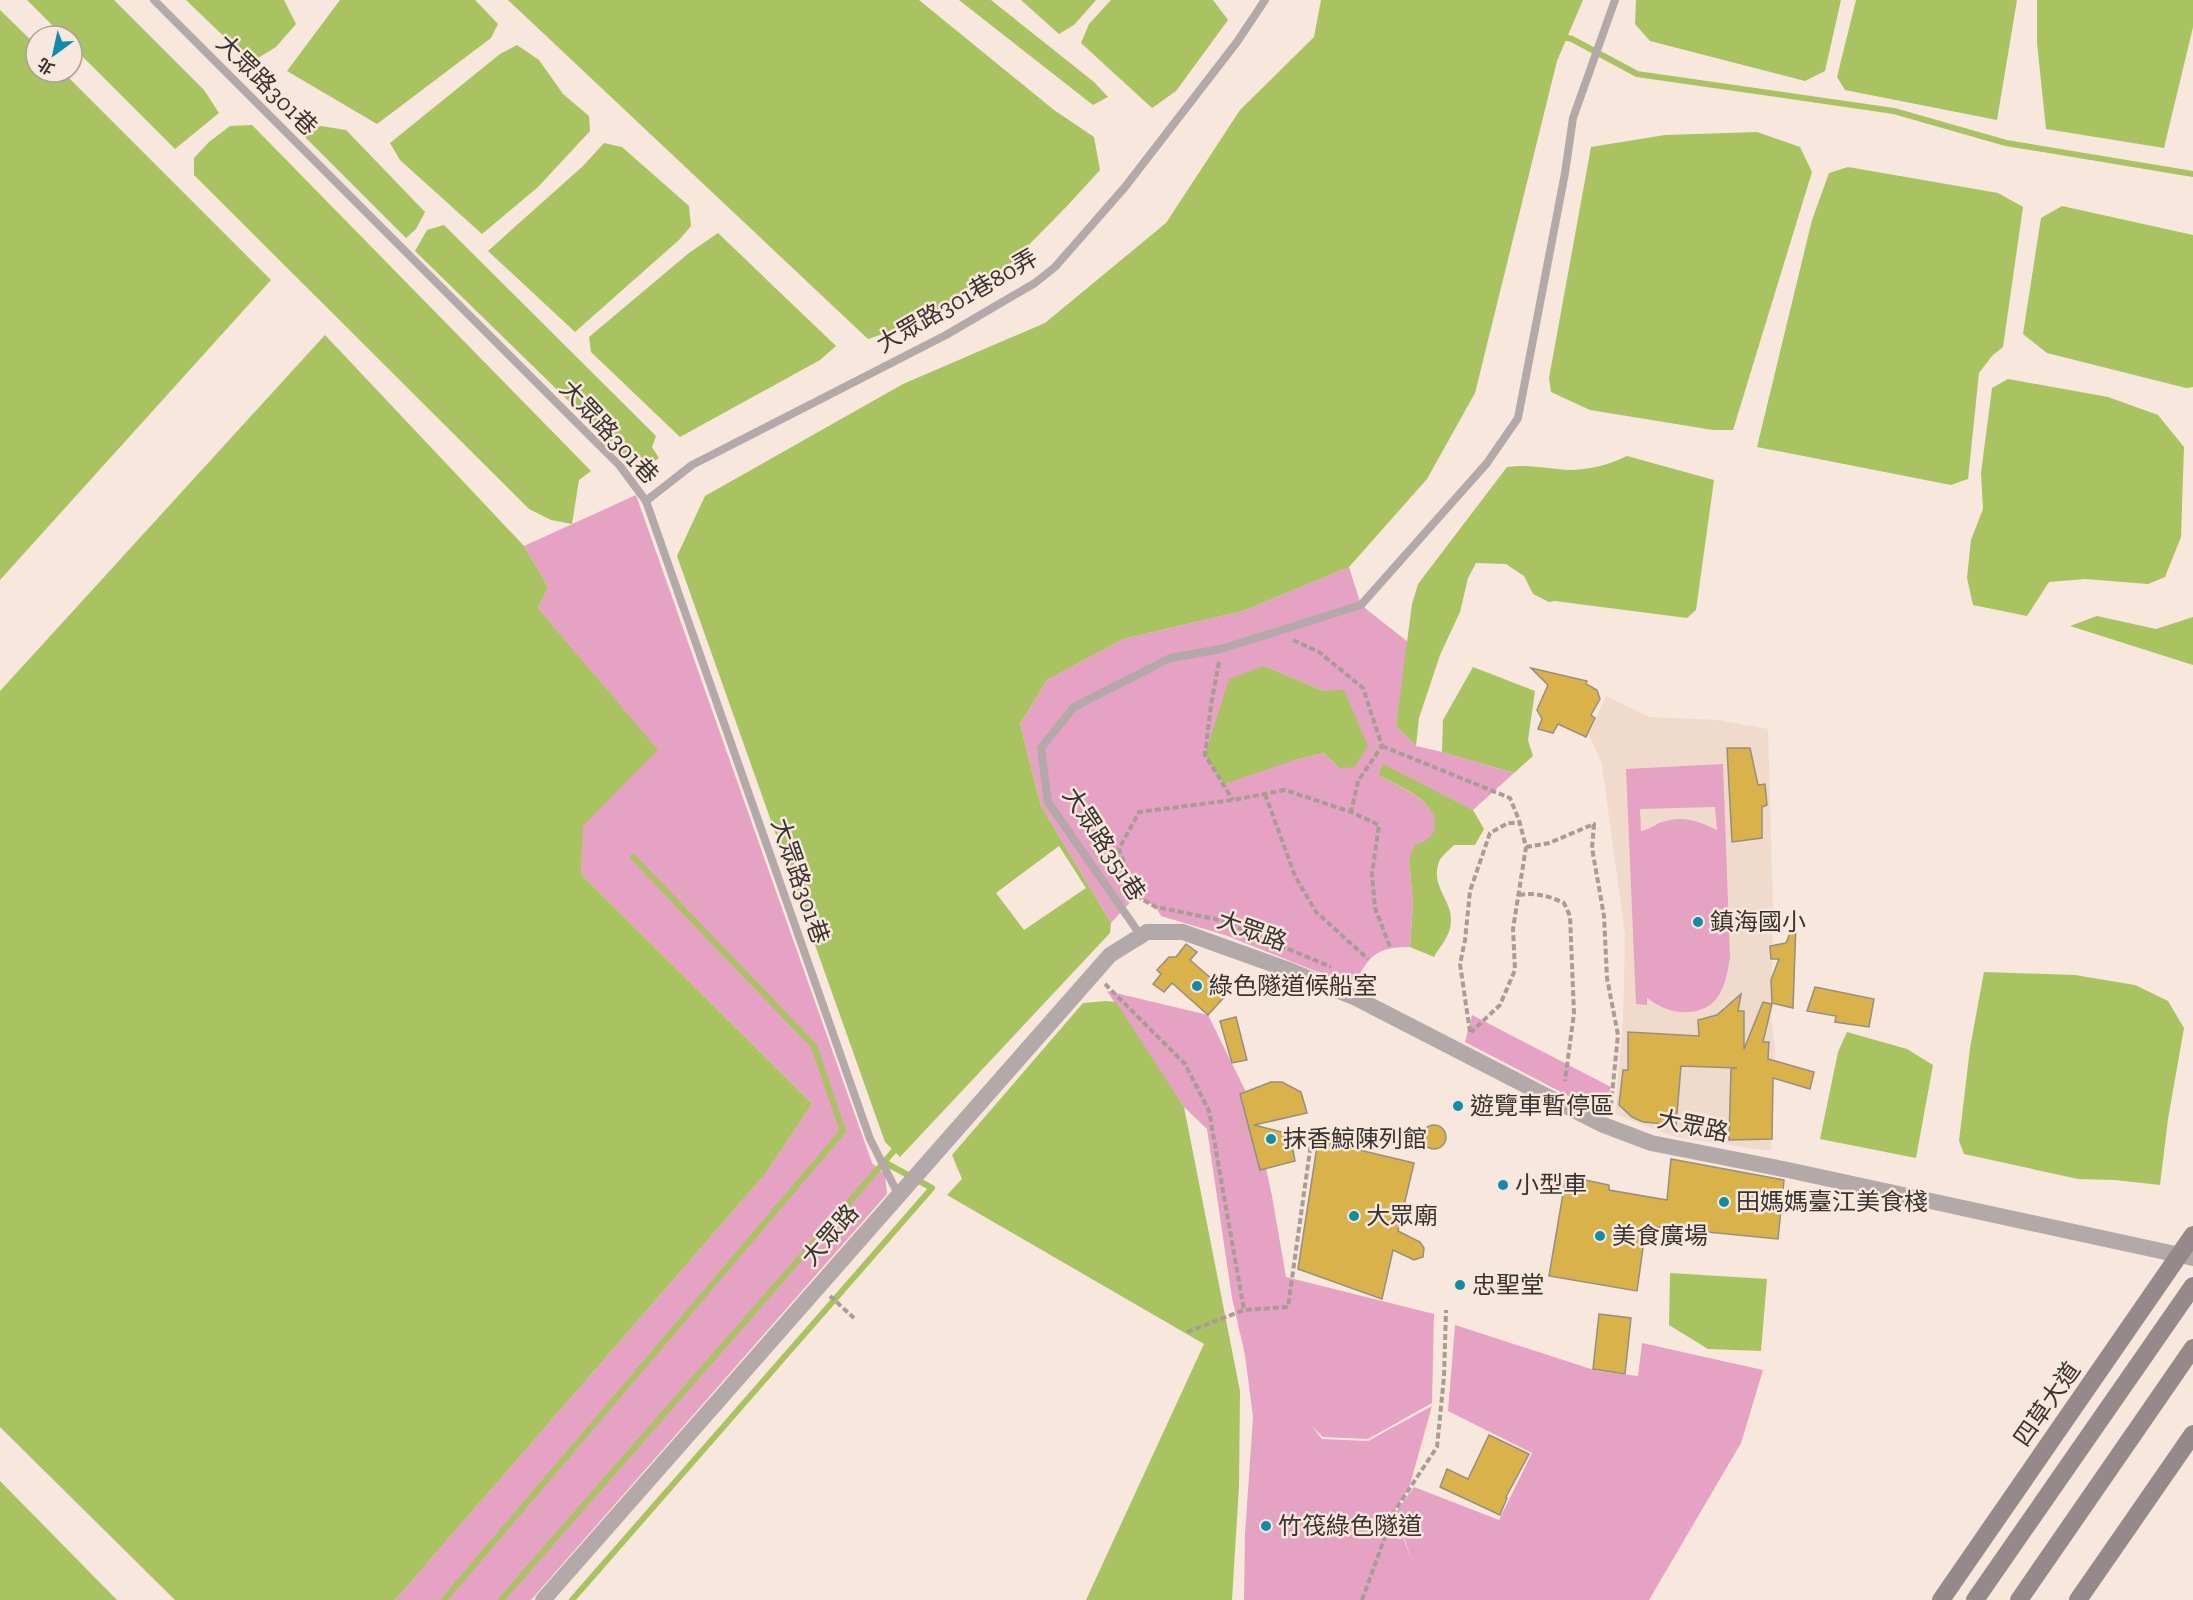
<svg xmlns="http://www.w3.org/2000/svg" width="2193" height="1600" viewBox="0 0 2193 1600" font-family="'Zilla Slab','Noto Sans TC',serif">
<style>
.built{fill:#f0dacb}
.green{fill:#e5a2c3;fill-rule:evenodd}
.water{fill:#a9c360}
.pier{fill:#f7e7dc}
.lines{fill:none;stroke-linecap:round;stroke-linejoin:round}
.stream{stroke:#a9c360;stroke-width:6}
.building{fill:#d9b249;stroke:#958f80;stroke-width:1.5}
.path{stroke:#a89c94;stroke-width:4;stroke-dasharray:6 3;stroke-linecap:butt}
.lane{stroke:#b2a9a8;stroke-width:8}
.street{stroke:#b2a9a8;stroke-width:16}
.secondary{stroke:#968989;stroke-width:18}
.poi-dot{fill:#0d8dad;stroke:#f7e7dc;stroke-width:2}
.labels{text-anchor:middle;stroke-width:5;stroke-linejoin:round;paint-order:stroke}
.street-label{font-size:24px;fill:#39332f;stroke:#f7e7dc}
.poi-label{font-size:24px;fill:#39332f;stroke:#f7e7dc;text-anchor:start}
</style>
<rect width="100%" height="100%" fill="#f7e7dc"/>
<!-- built -->
<path class="built" d="M1606 696 1650 717 1717 720 1768 729 1773 909 1771 1016 1775 1050 1771 1151 1675 1137 1615 1114 1623 1021 1625 935 1602 764 1589 734Z"/>
<!-- green -->
<g class="green">
<path d="M636 495 872 1163 885 1175 887 1194 531 1600H395L766 1173 812 1104 581 874 582 826 657 750 538 608 548 587 524 546Z"/>
<path d="M1349 567 1361 605 1408 642 1396 726 1416 746 1442 752 1514 773 1473 810 1383 765 1378 775C1396 785 1446 805 1435 831 1432 838 1415 852 1409 859L1413 903 1410 947C1374 947 1369 957 1353 986L1225 935 1161 916 1156 907 1136 896 1111 923 1041 806 1020 724 1047 680 1123 639 1243 611ZM1264 666 1324 691 1339 768 1324 753 1294 760Z"/>
<path d="M1723 764 1730 957C1726 983 1721 1009 1690 1012 1672 1013 1661 1008 1647 998V1005L1636 1004 1626 769ZM1715 807 1717 830C1695 820 1683 815 1659 823 1653 826 1648 830 1641 831L1640 809Z"/>
<path d="M1107 991 1208 1015 1252 1104 1272 1196 1286 1277 1434 1314 1432 1403 1368 1439 1323 1437 1311 1425 1322 1439 1368 1441 1432 1406 1409 1488 1394 1512 1411 1559 1396 1512 1414 1487 1499 1520 1532 1453 1448 1411 1455 1325 1597 1371 1638 1376 1642 1343 1763 1370 1741 1443 1649 1600H1244L1245 1534 1253 1417 1245 1355 1232 1298 1207 1129 1184 1107Z"/>
<path d="M1472 1015 1611 1087 1601 1113 1465 1042Z"/>
</g>
<!-- water -->
<g class="water">
<path d="M27 0H114L204 90 219 113 175 149 72 46V36H63Z"/>
<path d="M186 0H284L296 24 276 47 258 58 240 52Z"/>
<path d="M340 0H475L498 24 491 38 377 124 287 71Z"/>
<path d="M508 0H919L1054 110 1094 137 1100 170 1067 206 1011 263 918 322 868 339Z"/>
<path d="M959 0H991L1094 82 1108 97 1093 105Z"/>
<path d="M1021 0H1096L1074 25 1059 34Z"/>
<path d="M1111 0H1213L1228 20 1176 91 1152 108 1081 43 1089 24Z"/>
<path d="M1321 0H1583L1557 61 1475 393 1427 479 1349 567 1243 611 1123 639 1047 680 1020 724 1041 806 1111 923 1110 933 900 1157 885 1142 677 556 705 496 903 384 1045 323 1166 223 1240 110 1314 37Z"/>
<path d="M1636 0H1841L1825 71 1805 81 1650 41 1635 24Z"/>
<path d="M1856 0H2017L1997 120 1845 90 1837 77Z"/>
<path d="M2037 0H2193V27L2164 148 2046 129 2037 43Z"/>
<path d="M0 10 36 45V72H63L271 280 0 580Z"/>
<path d="M517 45 539 60 563 94 589 116 590 131 538 187 482 234 400 160 390 143 500 54Z"/>
<path d="M252 125 591 471 579 480 572 524 551 520 529 509 194 175V158L209 142 230 126Z"/>
<path d="M321 126 346 130 425 212 416 229 406 238 299 131Z"/>
<path d="M1757 132 1800 147 1812 172 1733 430H1713L1590 410 1551 392 1549 378 1591 147 1665 135Z"/>
<path d="M604 143 622 147 689 206 691 226 679 240 575 332 488 251 583 166Z"/>
<path d="M1848 167 1998 193 2023 207 2003 347 1992 356 1979 373 1968 479 1951 485 1757 447 1812 220 1829 173Z"/>
<path d="M2062 206 2193 235V387L2186 388 2047 353 2023 334 2041 218Z"/>
<path d="M444 225 656 436 652 447 659 458 648 466 627 458 415 251 427 230Z"/>
<path d="M718 233 836 346 820 360 680 437 591 352 589 337 689 253Z"/>
<path d="M325 335 524 546 548 587 538 608 658 750 583 826 581 874 812 1104 766 1173 395 1600H175L0 1427V691Z"/>
<path d="M2008 379 2108 397 2158 415 2184 447 2181 537 2165 577 2148 584 2085 579 2049 582 2027 616 1973 605 1967 578 1971 540 1983 509 1981 473 1992 388Z"/>
<path d="M1627 456 1714 480 1696 610 1687 618 1555 601 1549 602 1533 594 1524 576 1506 564 1476 563 1468 578 1460 612 1440 655 1419 718 1416 746 1396 726 1412 604 1418 584 1507 467C1528 464 1547 469 1568 470 1589 470 1608 465 1627 456Z"/>
<path d="M2097 616 2156 629 2193 617V665L2070 626Z"/>
<path d="M1264 666 1324 691 1344 690 1368 746 1355 767 1339 768 1324 753 1294 760 1224 784 1205 755 1229 679Z"/>
<path d="M1473 667 1535 691 1528 740 1533 756 1514 773 1442 752 1443 720Z"/>
<path d="M1383 764 1473 810 1484 829 1475 845H1454C1449 850 1441 856 1439 862 1429 888 1457 903 1450 928 1448 938 1439 948 1434 957L1410 947 1413 903 1409 859 1415 845C1423 843 1434 837 1435 827 1439 801 1398 786 1378 775Z"/>
<path d="M1984 972 2075 975 2135 985 2168 1001 2184 1028 2168 1119 2160 1185 2115 1180 2078 1179 1964 1154 1959 1141 1970 1048Z"/>
<path d="M1106 1001 1116 1002 1184 1107 1240 1391 1239 1486 1232 1600H1086L1204 1344 947 1195 962 1179 952 1155 1083 1003Z"/>
<path d="M1847 1032 1907 1049 1933 1065 1916 1158 1820 1139 1838 1052Z"/>
<path d="M1670 1273 1767 1279 1761 1351 1708 1349 1669 1325Z"/>
<path d="M0 1481 117 1600H0Z"/>
</g>
<!-- pier -->
<path class="pier" d="M1059 846 1086 888 1024 930 996 893Z"/>
<g class="lines">
<!-- stream -->
<g class="stream">
<path d="M1560 36 1572 39 1637 74 1894 111 2006 143 2193 174"/>
<path d="M444 1600 843 1131 814 1046 633 857"/>
<path d="M501 1600 899 1145"/>
<path d="M572 1600 932 1188 884 1162"/>
</g>
</g>
<!-- building -->
<g class="building">
<path d="M1531 668 1587 681 1586 684 1597 690 1600 699 1591 715 1595 718 1586 737 1558 724 1553 733 1538 729 1542 719 1537 710 1548 685Z"/>
<path d="M1727 748H1750L1758 785 1765 784 1767 805 1762 807V838L1732 842Z"/>
<path d="M1794 923H1796L1793 1008 1772 1003 1771 980 1779 959H1771L1770 946 1786 943Z"/>
<path d="M1186 944 1197 952 1190 960 1228 993 1208 1015 1172 983 1164 992 1153 984 1161 974 1157 970 1169 957H1176Z"/>
<path d="M1815 987 1874 999 1869 1027 1835 1022 1836 1016 1807 1011Z"/>
<path d="M1741 994 1738 1011H1744V1049L1763 1002 1772 1004 1763 1042H1769L1768 1059 1814 1072 1810 1089 1773 1078 1772 1139 1729 1140 1731 1069 1737 1068 1681 1066 1676 1125 1643 1122 1632 1117 1619 1105 1623 1070H1628V1032L1699 1036 1698 1020 1717 1015Z"/>
<path d="M1236 1017 1247 1060 1232 1063 1220 1021Z"/>
<path d="M1271 1082H1282L1301 1092 1307 1113 1254 1125 1290 1134 1295 1161 1260 1170 1240 1094Z"/>
<circle cx="1434" cy="1137" r="12"/>
<path d="M1318 1140 1414 1163 1398 1231 1420 1242 1424 1248 1423 1257 1414 1260 1393 1250 1382 1299 1298 1269Z"/>
<path d="M1671 1159 1784 1180 1778 1239 1646 1226 1637 1291 1549 1276 1566 1176 1609 1185V1190L1667 1200Z"/>
<path d="M1599 1314 1631 1318 1625 1374 1593 1369Z"/>
<path d="M1489 1435 1529 1454 1506 1497 1507 1498 1500 1515 1440 1487 1447 1469 1468 1479Z"/>
</g>
<g class="lines">
<!-- path -->
<g class="path">
<path d="M1293 640 1319 652 1363 688 1382 746 1358 781 1351 812"/>
<path d="M1219 662 1211 705 1205 755 1233 800"/>
<path d="M1382 746 1510 798 1519 820 1526 847 1513 929 1515 970 1500 1005 1471 1032"/>
<path d="M1265 794 1295 876 1316 912 1368 959"/>
<path d="M1526 847 1549 843 1594 824 1592 848 1604 916 1607 978 1618 1035 1611 1105"/>
<path d="M1519 895C1536 892 1548 896 1564 903L1570 916 1574 1013 1565 1081"/>
<path d="M1136 896 1119 849 1139 812 1233 800 1285 790 1351 812 1379 825 1372 874 1375 908 1390 947"/>
<path d="M1136 896 1156 907 1220 920 1331 967"/>
<path d="M1105 984 1185 1064 1209 1111 1244 1310"/>
<path d="M1470 1032 1460 964 1465 940 1470 891 1490 833 1508 823H1520"/>
<path d="M830 1296 854 1318"/>
<path d="M1187 1332 1244 1310 1288 1307 1312 1136"/>
<path d="M1362 1600 1394 1512 1437 1447 1444 1377 1446 1310"/>
</g>
<!-- lane -->
<g class="lane">
<path d="M154 0 620 466 646 501 870 1139 898 1194"/>
<path d="M646 501 692 465 946 335 1035 283 1055 267 1125 187 1237 42 1265 0"/>
<path d="M1141 936 1048 802 1041 748 1074 707 1170 658 1221 649 1361 605 1487 463 1518 418 1565 173 1573 118 1615 0"/>
</g>
<!-- street -->
<path class="street" d="M543 1600 1110 955 1147 932H1183L1286 969 1354 997 1601 1124 1651 1143 1788 1170 2193 1258"/>
<!-- secondary -->
<g class="secondary">
<path d="M1941 1600 2193 1235"/>
<path d="M1975 1600 2193 1286"/>
<path d="M2019 1600 2193 1348"/>
<path d="M2078 1600 2193 1434"/>
</g>
</g>
<!-- markers -->
<g class="poi-dot">
<circle cx="1698" cy="922" r="6"/>
<circle cx="1197" cy="986" r="6"/>
<circle cx="1458" cy="1106" r="6"/>
<circle cx="1271" cy="1139" r="6"/>
<circle cx="1503" cy="1185" r="6"/>
<circle cx="1724" cy="1202" r="6"/>
<circle cx="1354" cy="1216" r="6"/>
<circle cx="1600" cy="1236" r="6"/>
<circle cx="1460" cy="1285" r="6"/>
<circle cx="1266" cy="1526" r="6"/>
</g>
<g class="labels">
<!-- street labels -->
<g class="street-label">
<text transform="translate(267 85) rotate(45)" y="8">大眾路301巷</text>
<text transform="translate(957 301) rotate(-30)" y="8">大眾路301巷80弄</text>
<text transform="translate(609 432) rotate(47)" y="8">大眾路301巷</text>
<text transform="translate(1104 844) rotate(57)" y="8">大眾路351巷</text>
<text transform="translate(800 881) rotate(71)" y="8">大眾路301巷</text>
<text transform="translate(1252 931) rotate(20)" y="8">大眾路</text>
<text transform="translate(1693 1126) rotate(12)" y="8">大眾路</text>
<text transform="translate(830 1235) rotate(-49)" y="8">大眾路</text>
<text transform="translate(2047 1404) rotate(-55)" y="8">四草大道</text>
</g>
<!-- poi labels -->
<g class="poi-label">
<text x="1710" y="930">鎮海國小</text>
<text x="1209" y="994">綠色隧道候船室</text>
<text x="1470" y="1114">遊覽車暫停區</text>
<text x="1283" y="1147">抹香鯨陳列館</text>
<text x="1515" y="1193">小型車</text>
<text x="1736" y="1210">田媽媽臺江美食棧</text>
<text x="1366" y="1224">大眾廟</text>
<text x="1612" y="1244">美食廣場</text>
<text x="1472" y="1293">忠聖堂</text>
<text x="1278" y="1534">竹筏綠色隧道</text>
</g>
</g>
<!-- north arrow -->
<g transform="translate(54 54) rotate(213)"><circle r="28" fill="#f7e7dc" stroke="#ab9f97" stroke-width="1.5"/>
<path d="M0-4.5L10 22L0 15L-10 22Z" fill="#0d8dad"/>
<text y="-9" font-size="16" font-weight="bold" text-anchor="middle" fill="#39332f">北</text>
</g>
</svg>
